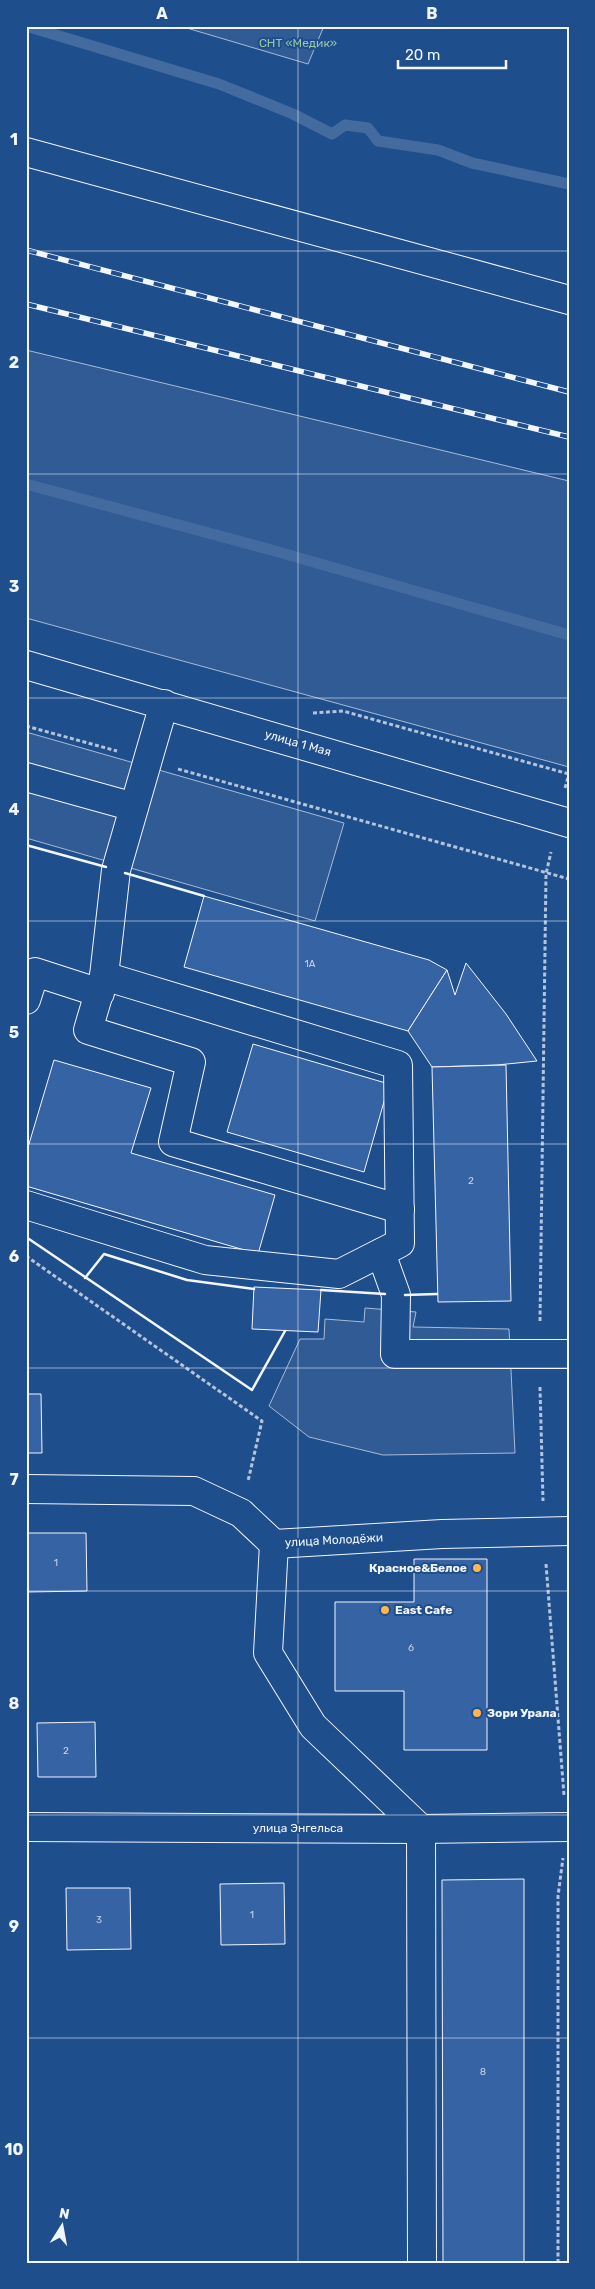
<svg xmlns="http://www.w3.org/2000/svg" width="595" height="2289" viewBox="0 0 595 2289" font-family="Rubik,sans-serif">
<style>
.built{fill:#305b95;stroke:#a8bbd7}
.lines{fill:none;stroke-linecap:round;stroke-linejoin:round}
.stream{stroke:#446ba0;stroke-width:11}
.building{fill:#3563a3;stroke:#f2f6ff}
.minor-casing{stroke:#f2f6ff;stroke-width:30}
.major-casing{stroke:#f2f6ff;stroke-width:30}
.path{stroke:#b3c4dc;stroke-width:3;stroke-dasharray:4 2.5;stroke-linecap:butt}
.minor{stroke:#1f4e8c;stroke-width:28}
.major{stroke:#1f4e8c;stroke-width:28}
.rail-casing{stroke:#f2f6ff;stroke-width:5.5}
.rail{stroke:#1f4e8c;stroke-width:4;stroke-dasharray:11;stroke-linecap:butt}
.wall{stroke:#f2f6ff;stroke-width:2.5}
.grid{fill:none;stroke:#f2f6ff;stroke-width:1;stroke-opacity:0.55}
.poi-dot{fill:#ffb74d;stroke:#1f4e8c;stroke-width:2}
.labels{text-anchor:middle;stroke-width:4;stroke-linejoin:round;paint-order:stroke}
.number-label{font-size:10px;fill:#c3d1e8}
.park-label{font-size:12px;fill:#97c8a6;stroke:#1f4e8c}
.street-label{font-size:12px;fill:#f2f6ff;stroke:#1f4e8c}
.poi-label{font-size:12px;font-weight:bold;fill:#f2f6ff;stroke:#1f4e8c;text-anchor:start}
.neatline{fill:none;stroke:#f2f6ff;stroke-width:2}
.grid-label{font-size:16px;text-anchor:middle;font-weight:bold;fill:#f2f6ff}
</style>
<rect width="100%" height="100%" fill="#1f4e8c"/>
<!-- built -->
<g class="built">
<path d="M180 26H324L308 64Z"/>
<path d="M26 350 569 481V767L26 618Z"/>
<path d="M26 732 344 823 315 921 26 838Z"/>
<path d="M365 1308 416 1312 413 1327 509 1329 515 1453 383 1455 309 1437 269 1406 300 1339H324L325 1319 364 1322Z"/>
</g>
<g class="lines">
<!-- stream -->
<g class="stream">
<path d="M26 26 219 84 293 114 332 134 345 125 368 128 378 141 438 150 472 163 569 184"/>
<path d="M26 484 268 549 569 635"/>
</g>
</g>
<!-- building -->
<g class="building">
<path d="M204 896 429 960 447 970 408 1031 184 967Z"/>
<path d="M466 963 506 1014 537 1061 497 1065 432 1067 408 1031 447 970 455 995Z"/>
<path d="M253 1044 389 1084 364 1172 227 1132Z"/>
<path d="M54 1060 151 1088 131 1153 275 1195 258 1254 26 1186V1154Z"/>
<path d="M506 1065 511 1301 438 1302 432 1067Z"/>
<path d="M254 1287 321 1290 318 1332 252 1329Z"/>
<path d="M26 1394H41L42 1453H26Z"/>
<path d="M26 1533H86L87 1591 26 1592Z"/>
<path d="M414 1559H487V1750H404V1691H335V1602H414Z"/>
<path d="M95 1722 96 1777H38L37 1723Z"/>
<path d="M524 1879V2263H443L442 1880Z"/>
<path d="M284 1883 285 1944 221 1945 220 1884Z"/>
<path d="M66 1888H130L131 1949 67 1950Z"/>
</g>
<g class="lines">
<!-- minor casing -->
<g class="minor-casing">
<g id="minor">
<path d="M26 152 569 300"/>
<path d="M164 704 116 870 104 976 88 1030 191 1062 173 1142 400 1209"/>
<path d="M26 777 134 807"/>
<path d="M26 1000 35 972 100 993"/>
<path d="M26 1205 205 1260 339 1274 400 1243 398 1065 104 976"/>
<path d="M381 1253 396 1295 395 1354H569"/>
<path d="M26 1489 194 1491 241 1513 274 1544 442 1534 569 1531"/>
<path d="M274 1544 268 1653 313 1726 421 1829 422 2263"/>
<path d="M26 1827 421 1829 569 1827"/>
</g>
</g>
<!-- major casing -->
<g class="major-casing">
<path id="major" d="M26 665 569 823"/>
</g>
<!-- path -->
<g class="path">
<path d="M313 713 343 711 569 774"/>
<path d="M26 726 117 751"/>
<path d="M178 769 569 879"/>
<path d="M565 788 569 774"/>
<path d="M26 1256 262 1421 248 1481"/>
<path d="M540 1321 546 874 551 852"/>
<path d="M540 1387 543 1501"/>
<path d="M546 1564 564 1795"/>
<path d="M558 2263V1896L563 1858"/>
</g>
<!-- minor -->
<use href="#minor" class="minor"/>
<!-- major -->
<use href="#major" class="major"/>
<!-- rail casing -->
<g class="rail-casing">
<g id="rail">
<path d="M26 250 569 392"/>
<path d="M26 304 569 437"/>
</g>
</g>
<!-- rail -->
<use href="#rail" class="rail"/>
<!-- wall -->
<g class="wall">
<path d="M26 845 106 867"/>
<path d="M125 873 204 896"/>
<path d="M26 1237 252 1390 285 1331"/>
<path d="M85 1278 104 1254 187 1280 254 1289"/>
<path d="M321 1290 385 1294"/>
<path d="M405 1295 437 1294"/>
</g>
</g>
<!-- grid -->
<path class="grid" d="M298 26V2263M26 251H569M26 474H569M26 698H569M26 921H569M26 1144H569M26 1368H569M26 1591H569M26 1815H569M26 2038H569"/>
<!-- markers -->
<g class="poi-dot">
<circle cx="477" cy="1568" r="5"/>
<circle cx="385" cy="1610" r="5"/>
<circle cx="477" cy="1713" r="5"/>
</g>
<g class="labels">
<!-- number labels -->
<g class="number-label">
<text x="310" y="967">1А</text>
<text x="471" y="1184">2</text>
<text x="56" y="1566">1</text>
<text x="411" y="1651">6</text>
<text x="66" y="1754">2</text>
<text x="252" y="1918">1</text>
<text x="99" y="1923">3</text>
<text x="483" y="2075">8</text>
</g>
<!-- park labels -->
<g class="park-label">
<text x="298" y="47">СНТ «Медик»</text>
</g>
<!-- street labels -->
<g class="street-label">
<text transform="translate(298 743) rotate(16)" y="4">улица 1 Мая</text>
<text transform="translate(334 1540) rotate(-3)" y="4">улица Молодёжи</text>
<text x="298" y="1832">улица Энгельса</text>
</g>
<!-- poi labels -->
<g class="poi-label">
<text x="467" y="1572" text-anchor="end">Красное&amp;Белое</text>
<text x="395" y="1614">East Cafe</text>
<text x="487" y="1717">Зори Урала</text>
</g>
</g>
<!-- border -->
<rect width="595" height="2289" fill="none" stroke="#1f4e8c" stroke-width="55"/>
<!-- north arrow -->
<g transform="translate(62 2226) rotate(11)" stroke="#1f4e8c" stroke-width="4" paint-order="stroke">
<path d="M0-4L9 19L0 12L-9 19Z" fill="#f2f6ff"/>
<text y="-8" font-size="14" font-weight="bold" text-anchor="middle" fill="#f2f6ff">N</text>
</g>
<!-- scale -->
<path d="M398 60v8h108v-8" fill="none" stroke="#f2f6ff" stroke-width="2.5"/>
<text x="405" y="60" font-size="15" fill="#f2f6ff" stroke="#1f4e8c" stroke-width="4" paint-order="stroke">20 m</text>
<rect x="28" y="28" width="540" height="2234" class="neatline"/>
<g class="grid-label">
<text x="162" y="19">A</text>
<text x="432" y="19">B</text>
<text x="14" y="145">1</text>
<text x="14" y="368">2</text>
<text x="14" y="592">3</text>
<text x="14" y="815">4</text>
<text x="14" y="1038">5</text>
<text x="14" y="1262">6</text>
<text x="14" y="1485">7</text>
<text x="14" y="1709">8</text>
<text x="14" y="1932">9</text>
<text x="14" y="2155">10</text>
</g>
</svg>
